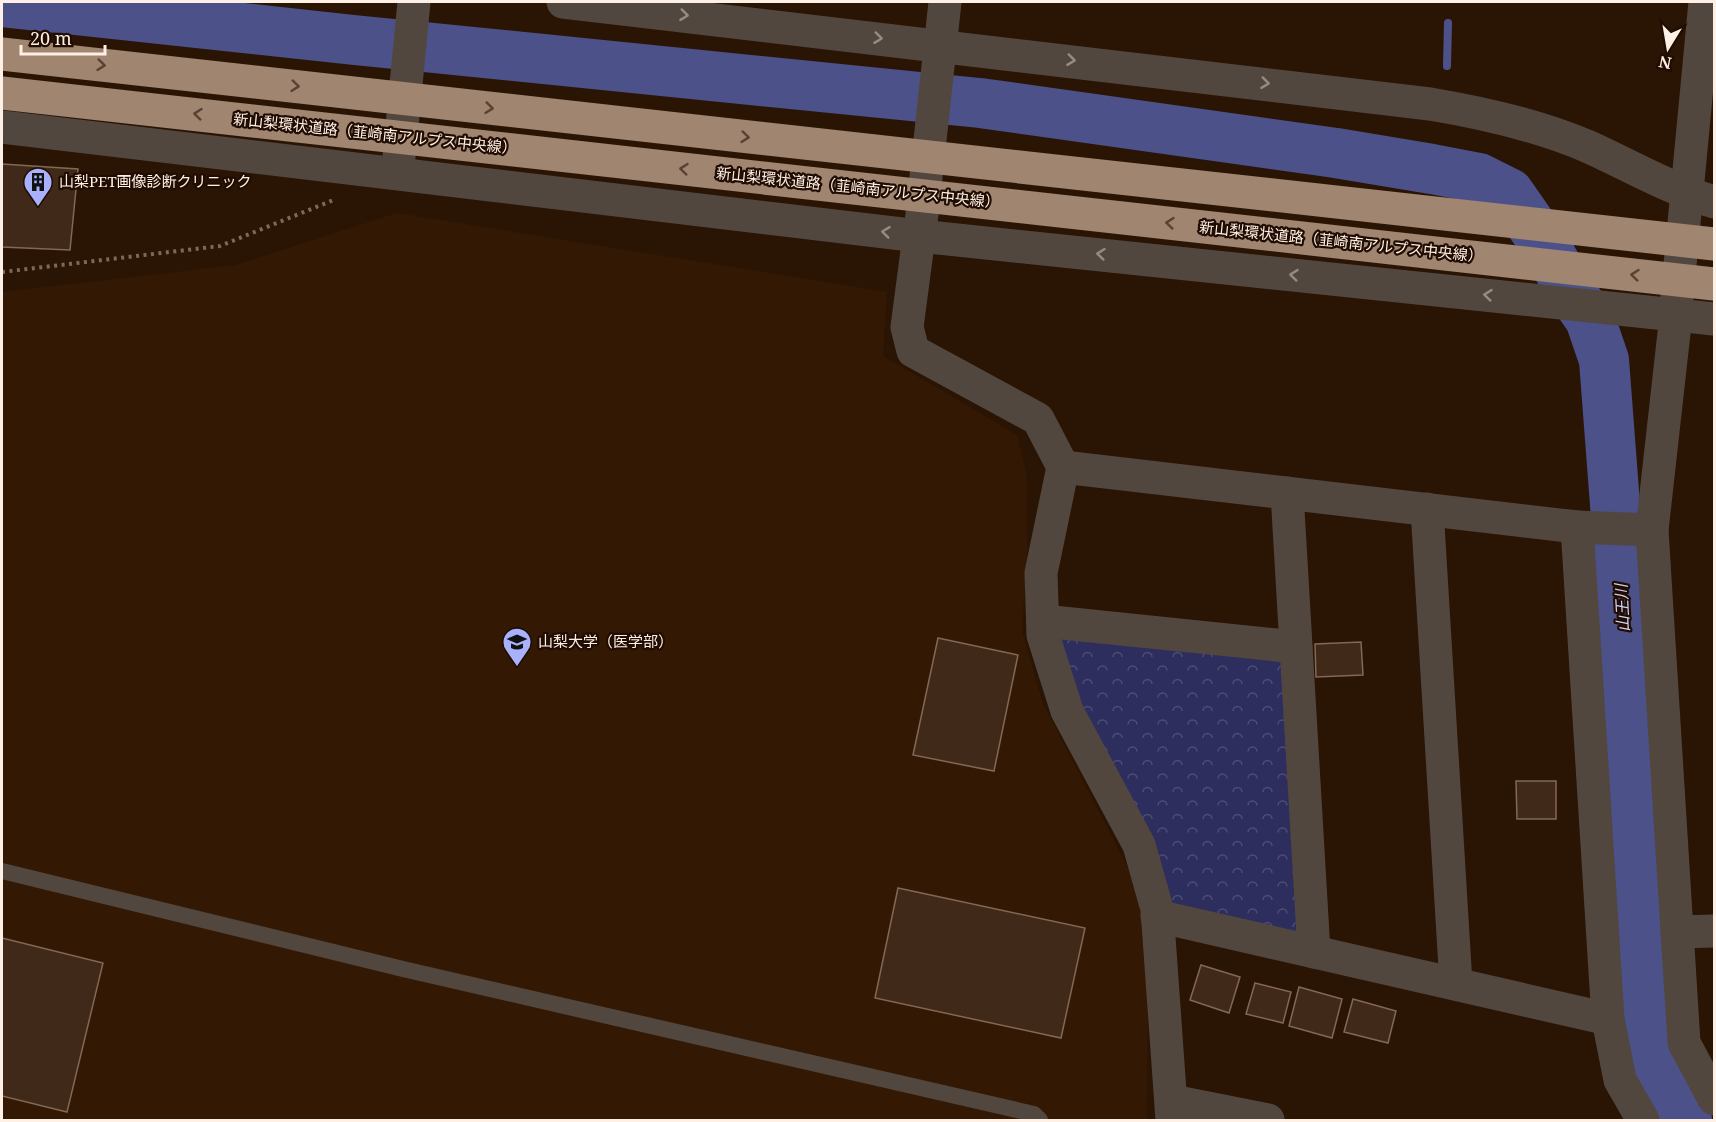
<svg xmlns="http://www.w3.org/2000/svg" width="1716" height="1122" viewBox="0 0 1716 1122" font-family="'Noto Serif','Noto Sans JP',serif">
<style>
.built{fill:#331903}
.park{fill:url(#park-crowns)}
.lines{fill:none;stroke-linecap:round;stroke-linejoin:round}
.stream{stroke:#4d5189;stroke-width:8}
.river{stroke:#4d5189;stroke-width:50}
.building{fill:#402918;stroke:#826855;stroke-width:1.5}
.path{stroke:#7c695b;stroke-width:4;stroke-dasharray:3 4.5;stroke-linecap:butt}
.service{stroke:#52473f;stroke-width:16}
.minor{stroke:#52473f;stroke-width:33}
.tertiary{stroke:#52473f;stroke-width:33}
.motorway-bridge{stroke:#a08571;stroke-width:33}
.oneway{stroke:#978b81}
.oneway2{stroke:#5a4233}
.labels{text-anchor:middle;stroke-width:4.5;stroke-linejoin:round;paint-order:stroke}
.street-label{font-size:15px;fill:#fff0e5;stroke:#200c00}
.poi-label{font-size:15px;fill:#fff0e5;stroke:#200c00;text-anchor:start}
.water-label{font-size:16px;font-style:italic;fill:#d0d5f7;stroke:#200c00}
</style>
<defs>
<pattern id="park-crowns" width="20" height="18" patternUnits="userSpaceOnUse" patternTransform="scale(1.5)"><rect width="20" height="18" fill="#2d2e5d"/><path d="M2 6a3 3 0 1 1 6 0M12 15a3 3 0 1 1 6 0" fill="none" stroke="#4c4d74"/></pattern>
</defs>
<rect width="100%" height="100%" fill="#2a1504"/>
<!-- built -->
<path class="built" d="M397 213 887 292 883 356 1017 435 1027 476V552L1022 632 1043 704 1138 887 1148 955 1147 1120H2V292L236 265Z"/>
<!-- park -->
<path class="park" d="M1043 621 1296 647 1314 952 1157 916Z"/>
<g class="lines">
<!-- stream -->
<path class="stream" d="M1447 66 1448 23"/>
<!-- river -->
<path class="river" d="M2 2 354 40 980 103 1336 153 1432 169 1479 178 1509 193 1544 243 1570 290 1590 319 1604 360 1619 557 1643 990 1650 1057 1687 1120"/>
</g>
<!-- building -->
<g class="building">
<path d="M2 164 78 169 70 250 2 247Z"/>
<path d="M938 638 1018 655 994 771 913 755Z"/>
<path d="M1361 642 1363 675 1316 677 1315 644Z"/>
<path d="M1516 781H1556V819H1517Z"/>
<path d="M898 888 1085 928 1061 1038 875 998Z"/>
<path d="M2 938 103 963 67 1112 2 1096Z"/>
<path d="M1201 965 1240 977 1229 1013 1190 1000Z"/>
<path d="M1255 983 1291 992 1283 1023 1246 1014Z"/>
<path d="M1299 987 1342 999 1332 1038 1289 1026Z"/>
<path d="M1353 999 1396 1011 1388 1043 1344 1032Z"/>
</g>
<g class="lines">
<!-- path -->
<path class="path" d="M2 272 220 246 336 199"/>
<!-- service -->
<path class="service" d="M2 871 403 969 1034 1114 1040 1120"/>
<!-- minor -->
<g class="minor">
<path d="M919 236 907 327 913 351 1038 419 1063 467 1041 573 1043 635 1067 711 1139 845 1157 909 1172 1120"/>
<path d="M1676 315 1652 530 1684 1043 1714 1099"/>
<path d="M1063 467 1577 527 1608 1019 1620 1080 1643 1120"/>
<path d="M1287 493 1314 952"/>
<path d="M1427 509 1456 984"/>
<path d="M1577 527 1652 530"/>
<path d="M1043 621 1296 647"/>
<path d="M1157 916 1608 1019"/>
<path d="M1677 932 1714 931"/>
<path d="M1172 1101 1268 1120"/>
</g>
<!-- tertiary -->
<g class="tertiary">
<path d="M563 2 1430 104C1484 113 1538 125 1589 147 1631 166 1670 189 1714 202"/>
<path d="M2 127 919 236 1714 319"/>
<path d="M398 167 414 2"/>
<path d="M921 223 945 2"/>
<path d="M1676 307 1705 2"/>
</g>
<!-- motorway-bridge -->
<g class="motorway-bridge">
<path d="M2 54 1714 244"/>
<path d="M2 93 1714 284"/>
</g>
</g>
<!-- one-way arrows -->
<defs><path id="oneway-chevron" d="M-2-3.5L2.5 0L-2 3.5" fill="none" stroke-width="1.6" stroke-linecap="round" stroke-linejoin="round" transform="scale(1.5)"/></defs>
<g class="oneway">
<use href="#oneway-chevron" transform="translate(684 15) rotate(7)"/>
<use href="#oneway-chevron" transform="translate(878 38) rotate(7)"/>
<use href="#oneway-chevron" transform="translate(1071 60) rotate(7)"/>
<use href="#oneway-chevron" transform="translate(1265 83) rotate(7)"/>
<use href="#oneway-chevron" transform="translate(886 232) rotate(-173)"/>
<use href="#oneway-chevron" transform="translate(1101 254) rotate(-174)"/>
<use href="#oneway-chevron" transform="translate(1294 275) rotate(-174)"/>
<use href="#oneway-chevron" transform="translate(1488 295) rotate(-174)"/>
</g>
<g class="oneway2">
<use href="#oneway-chevron" transform="translate(101 65) rotate(6)"/>
<use href="#oneway-chevron" transform="translate(295 86) rotate(6)"/>
<use href="#oneway-chevron" transform="translate(489 108) rotate(6)"/>
<use href="#oneway-chevron" transform="translate(198 114) rotate(-174)"/>
<use href="#oneway-chevron" transform="translate(745 137) rotate(6)"/>
<use href="#oneway-chevron" transform="translate(684 169) rotate(-174)"/>
<use href="#oneway-chevron" transform="translate(1170 223) rotate(-174)"/>
<use href="#oneway-chevron" transform="translate(1635 275) rotate(-174)"/>
</g>
<!-- icons -->
<defs>
<g id="building-pin" transform="scale(1.5)"><path d="M0 17L-7.5 6A9.5 9.5 0 1 1 7.5 6Z" fill="#a9b0fc" stroke="#200c00"/><path d="M-4-6H4V6H1V3H-1V6H-4ZM-2.5-4.3h1.7v1.8h-1.7ZM.8-4.3h1.7v1.8H.8ZM-2.5-1h1.7V.8h-1.7ZM.8-1h1.7V.8H.8Z" fill="#111"/></g>
<g id="university-pin" transform="scale(1.5)"><path d="M0 17L-7.5 6A9.5 9.5 0 1 1 7.5 6Z" fill="#a9b0fc" stroke="#200c00"/><path d="M0-5L7-2L0 1L-7-2ZM-4 1L0 2.5L4 1V4Q0 6-4 4Z" fill="#111"/></g>
</defs>
<g fill-rule="evenodd">
<use href="#building-pin" x="38" y="182"/>
<use href="#university-pin" x="517" y="642"/>
</g>
<g class="labels">
<!-- street labels -->
<g class="street-label">
<text transform="translate(375 134) rotate(6)" y="5">新山梨環状道路（韮崎南アルプス中央線）</text>
<text transform="translate(858 188) rotate(6)" y="5">新山梨環状道路（韮崎南アルプス中央線）</text>
<text transform="translate(1341 242) rotate(6)" y="5">新山梨環状道路（韮崎南アルプス中央線）</text>
</g>
<!-- poi labels -->
<g class="poi-label">
<text x="59" y="187">山梨PET画像診断クリニック</text>
<text x="538" y="647">山梨大学（医学部）</text>
</g>
<!-- water labels -->
<g class="water-label">
<text transform="translate(1622 608) rotate(-93)" y="6">山王川</text>
</g>
</g>
<!-- border -->
<rect width="1716" height="1122" fill="none" stroke="#fff0e5" stroke-width="6"/>
<!-- north arrow -->
<g transform="translate(1668 48) rotate(191)" stroke="#200c00" stroke-width="4.5" paint-order="stroke">
<path d="M0-4.5L10 22L0 15L-10 22Z" fill="#fff0e5"/>
<text y="-9" font-size="16" font-weight="bold" text-anchor="middle" fill="#fff0e5">N</text>
</g>
<!-- scale -->
<path d="M21 45v9h84v-9" fill="none" stroke="#fff0e5" stroke-width="3"/>
<text x="30" y="45" font-size="18" fill="#fff0e5" stroke="#200c00" stroke-width="4.5" paint-order="stroke">20 m</text>
</svg>
